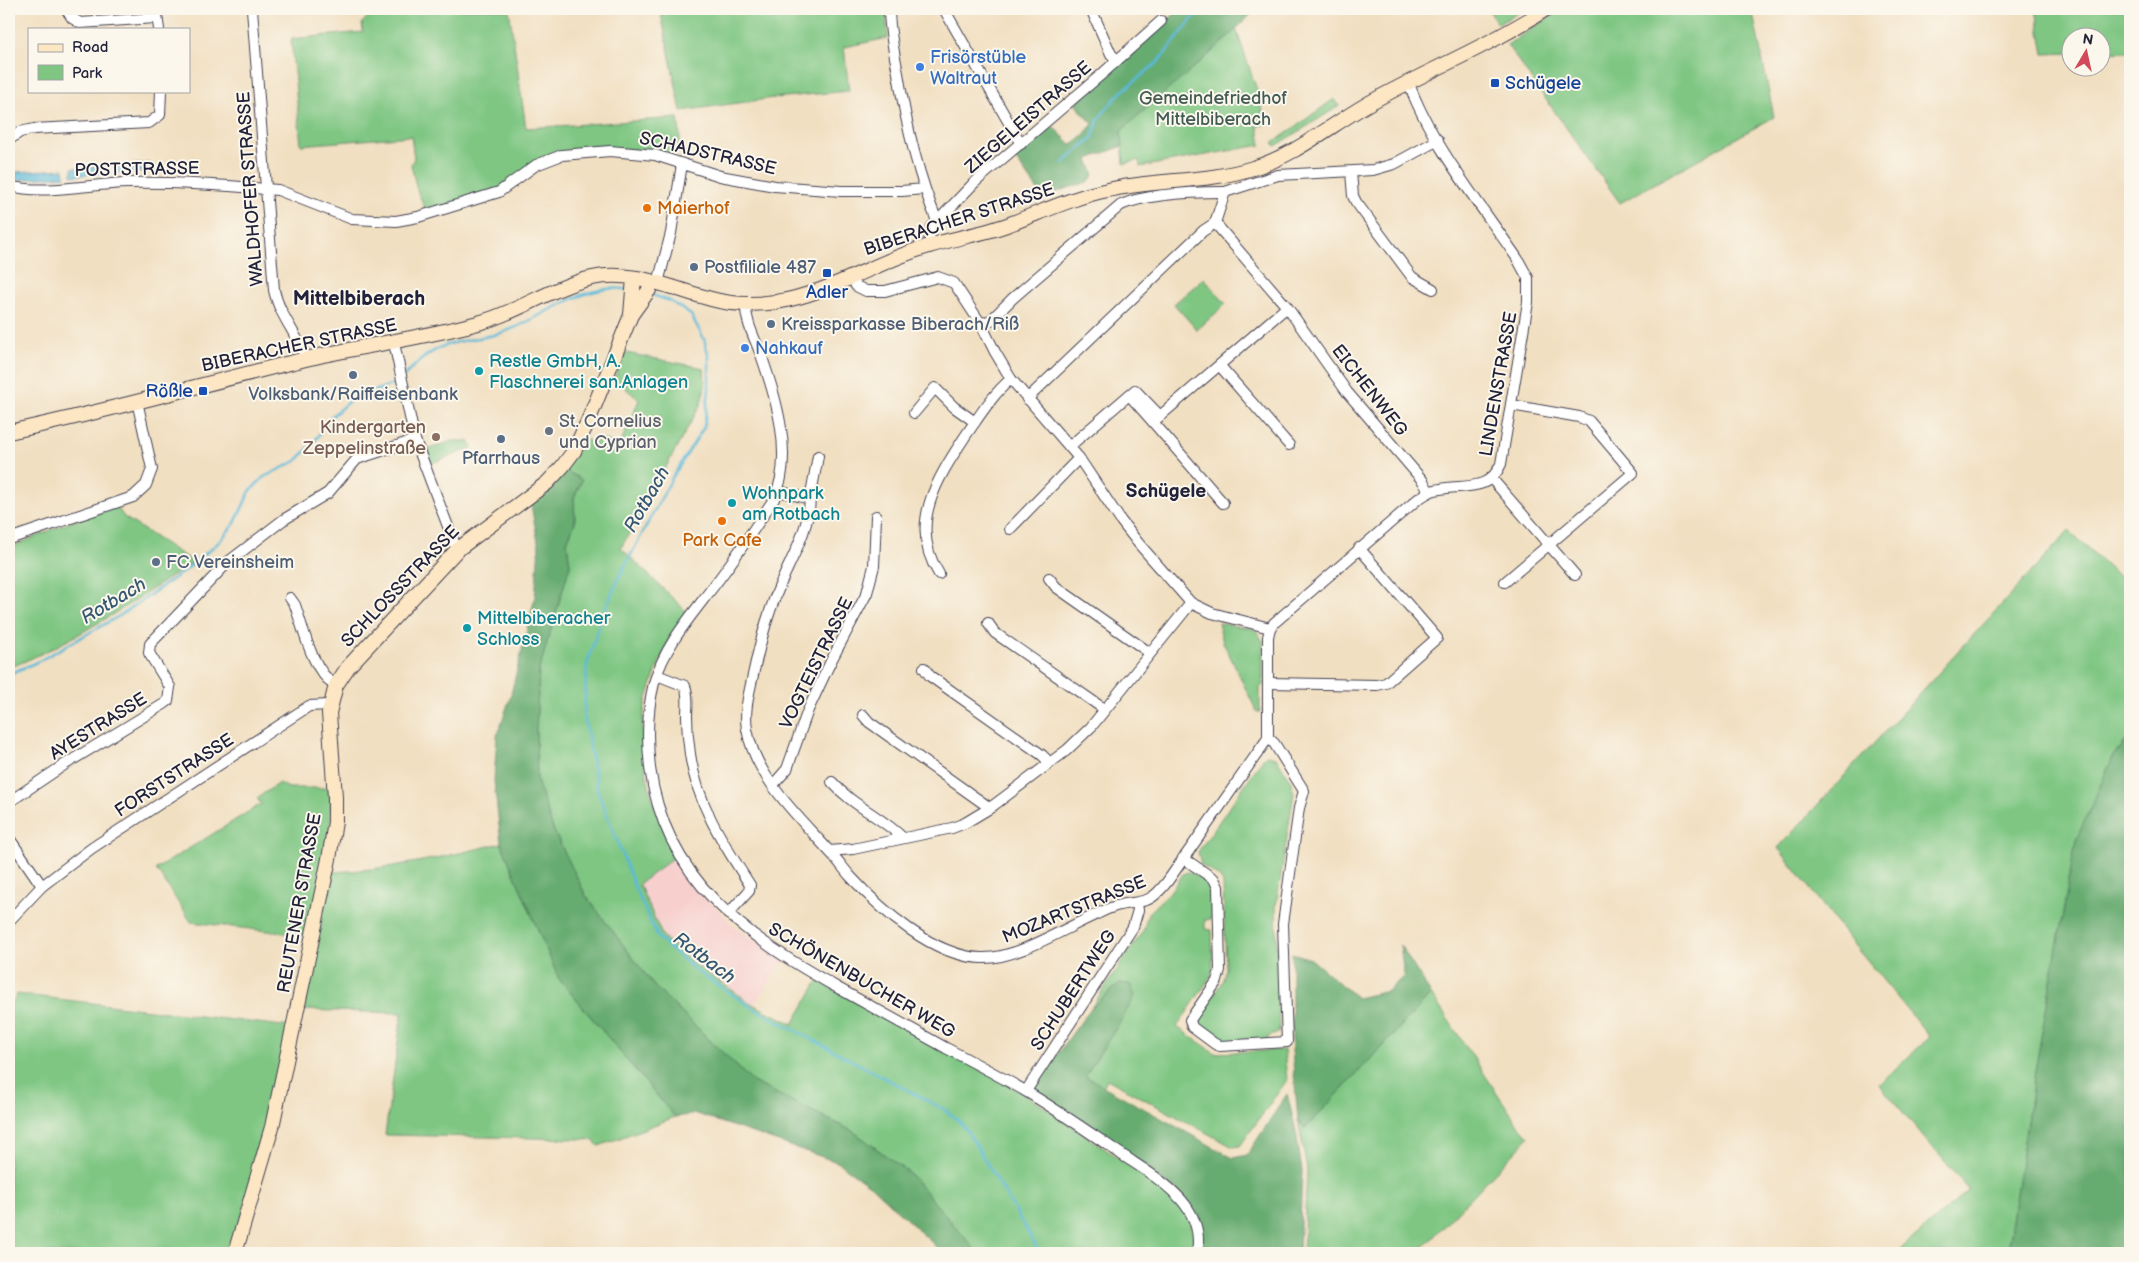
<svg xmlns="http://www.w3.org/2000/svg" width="2139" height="1262" viewBox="0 0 2139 1262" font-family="'Balsamiq Sans',sans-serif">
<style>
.built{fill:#f7d0ce}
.green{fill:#7ec682;stroke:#50745e}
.forest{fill:#66ab70;stroke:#446656}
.water{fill:#5ab9d9;stroke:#3e6e8a}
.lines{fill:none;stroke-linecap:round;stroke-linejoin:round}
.stream{stroke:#5ab9d9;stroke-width:2.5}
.street-casing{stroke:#413e4f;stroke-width:12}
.secondary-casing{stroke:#413e4f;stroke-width:16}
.street{stroke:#fff;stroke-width:10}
.secondary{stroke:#fce6c4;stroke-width:14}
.shop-dot{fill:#3f7fe0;stroke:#fbf7ec;stroke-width:2}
.transit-dot{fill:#1a4fb4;stroke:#fbf7ec;stroke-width:2}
.food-dot{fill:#e8710a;stroke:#fbf7ec;stroke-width:2}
.service-dot{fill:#5c6f8a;stroke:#fbf7ec;stroke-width:2}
.culture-dot{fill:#0f9aa8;stroke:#fbf7ec;stroke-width:2}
.worship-dot{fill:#6b7280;stroke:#fbf7ec;stroke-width:2}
.education-dot{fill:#8d6e63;stroke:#fbf7ec;stroke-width:2}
.labels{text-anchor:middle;stroke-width:4;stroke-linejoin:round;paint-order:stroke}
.shop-label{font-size:18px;fill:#366cbe;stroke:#fbf7ec;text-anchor:start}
.transit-label{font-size:18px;fill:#164399;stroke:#fbf7ec;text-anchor:start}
.park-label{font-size:18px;fill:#425b54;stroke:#fbf7ec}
.street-label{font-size:18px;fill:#22223b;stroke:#fbf7ec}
.food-label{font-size:18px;fill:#c56008;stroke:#fbf7ec;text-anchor:start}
.service-label{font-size:18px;fill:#4e5e75;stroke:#fbf7ec;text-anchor:start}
.culture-label{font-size:18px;fill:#0d838f;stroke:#fbf7ec;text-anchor:start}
.worship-label{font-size:18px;fill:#5b616d;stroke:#fbf7ec;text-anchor:start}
.education-label{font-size:18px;fill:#785e54;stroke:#fbf7ec;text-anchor:end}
.neighbourhood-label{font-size:19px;font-weight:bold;fill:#22223b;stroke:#fbf7ec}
.water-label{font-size:19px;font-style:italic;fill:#365772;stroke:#fbf7ec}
.quarter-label{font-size:20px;font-weight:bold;fill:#22223b;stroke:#fbf7ec}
</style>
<rect width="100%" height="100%" fill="#fbf7ec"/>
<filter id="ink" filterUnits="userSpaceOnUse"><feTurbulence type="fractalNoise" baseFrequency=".02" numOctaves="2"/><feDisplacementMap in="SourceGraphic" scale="10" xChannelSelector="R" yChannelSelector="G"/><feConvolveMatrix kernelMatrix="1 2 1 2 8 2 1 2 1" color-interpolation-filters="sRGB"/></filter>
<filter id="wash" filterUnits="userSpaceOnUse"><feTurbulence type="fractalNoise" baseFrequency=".0096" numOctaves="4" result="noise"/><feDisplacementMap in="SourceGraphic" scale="20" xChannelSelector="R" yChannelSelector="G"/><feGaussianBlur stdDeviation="1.12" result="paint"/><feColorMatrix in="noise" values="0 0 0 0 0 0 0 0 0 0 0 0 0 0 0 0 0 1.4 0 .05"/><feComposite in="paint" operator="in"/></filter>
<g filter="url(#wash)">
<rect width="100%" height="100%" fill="#f1dfc1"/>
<!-- built -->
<path class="built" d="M676 856 694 884 735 927 784 960 754 1005 701 969 663 937 639 884Z"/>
<!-- green -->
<g class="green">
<path d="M375 9H509L526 128 678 118C679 130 683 144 676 154L640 150 575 151 497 190 426 211 417 190 411 165 414 158 411 136 301 145 291 39 363 32 362 23Z"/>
<path d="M660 9H886L888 38 844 47 849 91 774 98 681 111Z"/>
<path d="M1488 9H1526L1498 24Z"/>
<path d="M1562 9H1752L1774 117 1620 203 1507 45Z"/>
<path d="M2036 9H2130V52L2102 53V38H2072L2071 53 2044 54Z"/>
<path d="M1236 29 1259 96 1266 124 1258 126 1261 145 1140 167 1139 160 1124 164 1121 131 1163 92Z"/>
<path d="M1334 99 1339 106 1276 146 1273 143Z"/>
<path d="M1204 278 1226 304 1197 330 1174 304Z"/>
<path d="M626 353 704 368 705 386 701 404 621 548 687 612C673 630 665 648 657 669 654 679 650 688 647 698 633 748 653 812 676 856L639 884 663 937 701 969 754 1005 793 1024 818 981 1028 1096 1171 1194C1192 1218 1193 1221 1194 1253H978L909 1173 854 1132 753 1082 655 987 586 896 553 829 537 781 536 732 539 670 570 565 567 542 575 522 574 498 582 480 565 470 585 439 594 443 601 439 620 444 639 400 614 378Z"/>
<path d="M452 441H469L472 448 432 463 427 450Z"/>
<path d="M117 507 124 517 193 562C135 601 74 642 9 668V548L65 524Z"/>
<path d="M2069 531 2130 586V736L2113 757 2076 841 2033 1083 2007 1253H1896L1969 1190 1879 1084 1930 1037 1858 950 1778 848Z"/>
<path d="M1218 623 1255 629 1263 641V685L1260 688V712H1257L1223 642Z"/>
<path d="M1267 755 1276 757 1291 782 1294 793 1276 906 1279 1028 1278 1033 1268 1037V1040C1253 1040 1236 1043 1221 1041 1207 1039 1195 1023 1203 1009 1212 996 1223 985 1226 969L1223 883 1219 877 1201 865 1198 852 1264 757Z"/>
<path d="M279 783 289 788H330L331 822 309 936 191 922 156 869 261 804 257 798Z"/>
<path d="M501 843 559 979 675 1117 599 1146 592 1140 579 1139 385 1135 402 1013 302 1010 331 872C389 870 445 857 501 843Z"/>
<path d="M1187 872C1192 872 1193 874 1197 876 1216 889 1211 898 1211 919L1205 920V929L1212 930 1213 969 1211 976 1177 1027 1215 1053 1284 1050 1287 1080 1240 1146 1233 1147 1107 1079 1103 1087 1084 1075 1124 1016 1120 983 1091 1008 1144 929 1148 913 1169 893 1183 874Z"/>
<path d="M17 994 291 1027 268 1126 231 1253H9V1008Z"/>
<path d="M1431 994 1517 1123 1529 1137 1418 1253H1303L1307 1170 1298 1120 1306 1128Z"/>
</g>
<!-- forest -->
<g class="forest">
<path d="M1180 9H1256C1215 53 1166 90 1121 131L1123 146 1088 159 1094 175 1088 182 1042 196 1014 157 1051 125 1072 145 1079 140 1093 124 1075 104Z"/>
<path d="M565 470 582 480 574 498 575 522 567 542 570 565 539 670 536 732 537 781 553 829 586 896 655 987 753 1082 854 1132 909 1173 978 1253H943L871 1186 837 1162 697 1114 675 1117 559 979 501 843 494 781 497 736 510 698 535 597 539 547 531 505Z"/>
<path d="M2130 736V1253H2007L2033 1083 2076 840 2113 757Z"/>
<path d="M1400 945 1431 994 1305 1129 1298 1120 1292 1050V953L1311 959 1357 998 1388 991 1404 976Z"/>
<path d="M1120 983 1130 984 1135 996 1124 1016 1085 1076 1233 1158 1247 1155 1287 1094 1296 1131 1302 1171 1299 1253H1201C1206 1224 1195 1210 1175 1190L1034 1089 1048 1067 1091 1008Z"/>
</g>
<!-- water -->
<g class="water">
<path d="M150 163 151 166 149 172 115 173V166Z"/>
<path d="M108 166 109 173 72 176V168Z"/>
<path d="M64 169 65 176 16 180 14 176 16 172Z"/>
</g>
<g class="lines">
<!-- stream -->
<g class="stream">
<path d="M1063 163 1092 138 1099 118 1118 95 1159 61 1193 18 1203 9"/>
<path d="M652 295 670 301 691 315 704 339 709 357V390L704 427 672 478 619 577 603 614 587 664 584 715 598 792 637 893 659 939 698 972 753 1008 945 1110 960 1122 973 1140 1036 1246 1038 1253"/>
<path d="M404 376C416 364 427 353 444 346 462 339 484 339 504 332 542 318 588 280 630 290"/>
<path d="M9 674 37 662 121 615 187 569 219 542 235 523 250 491 264 477 296 461 312 445 331 417 349 401 398 382"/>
</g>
</g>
</g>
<g filter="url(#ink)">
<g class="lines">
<!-- street casing -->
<g class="street-casing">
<g id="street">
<path d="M66 9 72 18 80 23 156 18"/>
<path d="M156 9 159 29"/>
<path d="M252 9 274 290C279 315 298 335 306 359"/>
<path d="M889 9C889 30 894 52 898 73 906 124 917 173 937 221"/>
<path d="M944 9 1021 144"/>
<path d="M1091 9 1111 54 1117 60"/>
<path d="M9 140 20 132 34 129 149 123 160 115 161 91"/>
<path d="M1351 172 1353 196 1356 202 1412 277 1433 289"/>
<path d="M9 186C45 195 90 184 127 183 174 182 219 185 265 189L278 190 352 219 396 221 418 217 499 192 536 165 562 155 610 151 655 155 720 176 775 186 841 191H902L924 189"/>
<path d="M931 245 929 234 932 227 974 183 1102 74 1161 21"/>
<path d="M852 276 856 286 866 291H885L938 277 954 283 981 324 995 352 1011 379 1079 458 1121 521 1139 544 1191 603 1212 613 1270 628"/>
<path d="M658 283 671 233 682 164"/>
<path d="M746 304C745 320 754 337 760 352 775 394 795 456 774 499 755 527 737 556 716 583 693 614 665 644 654 683 647 710 647 741 650 768 665 881 747 937 838 988 874 1008 910 1028 946 1048 973 1062 1000 1076 1027 1092 1059 1111 1090 1133 1121 1154 1156 1178 1206 1203 1197 1253"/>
<path d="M1287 307 1347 392 1423 481 1429 492"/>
<path d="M981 324 991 320 1013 298 1121 205C1149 193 1195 192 1225 192"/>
<path d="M394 343 415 440 457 550"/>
<path d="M1220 366 1289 445"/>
<path d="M1129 395 1135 390 1160 416"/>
<path d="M1027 399 1203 231 1215 223 1225 192 1278 175 1373 170 1394 164 1438 140"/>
<path d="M914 413 935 388 954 407 975 422"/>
<path d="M1153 422 1223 503"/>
<path d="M1070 446 1129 395 1153 422 1287 307 1215 223"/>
<path d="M1492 479 1575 575"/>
<path d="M778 491 810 499C809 526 796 550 785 574 769 608 761 638 753 675 749 694 744 710 747 729 755 777 799 817 830 852 837 859 843 868 850 876 881 910 933 956 981 958 1015 960 1063 929 1095 915 1101 912 1109 908 1116 906 1144 899 1147 907 1167 882L1268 738V637L1270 628 1274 623 1418 499C1423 496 1429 491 1435 490 1462 483 1488 494 1501 464L1528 302V278L1517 258C1480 204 1430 143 1408 81"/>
<path d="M810 499 818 456"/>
<path d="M1010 529 1079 458"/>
<path d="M9 539 133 497 146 485 152 469 137 401"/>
<path d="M939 574C907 524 938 478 966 435 980 415 993 394 1011 379"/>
<path d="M1049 578 1056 587 1150 653"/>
<path d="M1505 582 1633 473 1589 421 1579 417 1511 405"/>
<path d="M290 598 295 605C303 628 313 674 336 685"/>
<path d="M988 623 995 633 1104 709"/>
<path d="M924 668 930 676 1042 755 1050 763"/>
<path d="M657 675 685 686C689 696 687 706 687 716 687 729 688 741 690 754 697 804 723 843 750 885L749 891 728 914"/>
<path d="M1269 683 1377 685 1386 683 1437 638 1359 548"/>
<path d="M863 715 869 722 990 808"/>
<path d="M832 782C853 806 880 816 903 838"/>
<path d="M773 785 787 769 808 710 831 661 867 593 874 566 876 516"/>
<path d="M9 802 64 765 164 704 168 701 170 687 149 653 150 644 228 562 283 520 328 493 357 459 415 440"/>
<path d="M9 838 42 886"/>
<path d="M830 851 853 849 952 828 965 823 990 808 1067 750 1091 727 1191 603"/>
<path d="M1183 858 1214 879 1218 887 1220 970 1217 981 1190 1020 1192 1027 1215 1044 1220 1046 1287 1042 1283 924 1299 808 1304 791 1274 743 1268 738"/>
<path d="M9 921 42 886 92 848 309 706 329 705"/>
<path d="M1026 1091 1133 927 1138 910 1137 904"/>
</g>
</g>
<!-- secondary casing -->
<g class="secondary-casing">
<g id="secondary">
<path d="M631 315 634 278"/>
<path d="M9 432C110 411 210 382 310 358 366 345 423 338 478 323 517 313 552 287 592 278 632 269 673 289 711 299 732 305 754 305 776 302 829 294 877 261 929 246 955 238 982 234 1007 225 1040 213 1073 197 1108 190 1155 179 1206 183 1253 168 1297 155 1333 123 1373 101 1431 69 1491 45 1546 9"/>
<path d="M235 1253 272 1127 329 859 335 822V797L329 713 336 685 348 667 457 550 547 483 562 467 574 451 589 419 631 315 649 290 650 281"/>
</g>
</g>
<!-- street -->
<use href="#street" class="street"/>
<!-- secondary -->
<use href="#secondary" class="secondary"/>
</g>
</g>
<!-- markers -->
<g class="shop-dot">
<circle cx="920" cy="67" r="5"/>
<circle cx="745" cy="348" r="5"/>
</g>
<g class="transit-dot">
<rect x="1490" y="78" width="10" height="10" rx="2.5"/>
<rect x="822" y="268" width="10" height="10" rx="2.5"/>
<rect x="198" y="386" width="10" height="10" rx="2.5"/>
</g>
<g class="food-dot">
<circle cx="647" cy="208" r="5"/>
<circle cx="722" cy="521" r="5"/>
</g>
<g class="service-dot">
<circle cx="694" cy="267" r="5"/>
<circle cx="771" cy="324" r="5"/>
<circle cx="353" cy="375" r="5"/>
<circle cx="501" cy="439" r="5"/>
<circle cx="156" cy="562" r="5"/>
</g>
<g class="culture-dot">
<circle cx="479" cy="371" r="5"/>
<circle cx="732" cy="503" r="5"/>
<circle cx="467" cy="628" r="5"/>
</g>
<circle class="worship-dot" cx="549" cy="431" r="5"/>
<circle class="education-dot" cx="436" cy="437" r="5"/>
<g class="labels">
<!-- shop labels -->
<g class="shop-label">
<text x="930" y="63">Frisörstüble<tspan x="930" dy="21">Waltraut</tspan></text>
<text x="755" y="354">Nahkauf</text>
</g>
<!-- transit labels -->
<g class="transit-label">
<text x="1505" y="89">Schügele</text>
<text x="827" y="298" text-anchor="middle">Adler</text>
<text x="193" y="397" text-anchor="end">Rößle</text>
</g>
<!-- park labels -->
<g class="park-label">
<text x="1213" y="104">Gemeindefriedhof<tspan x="1213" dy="21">Mittelbiberach</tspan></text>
</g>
<!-- street labels -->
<g class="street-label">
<text transform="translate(1028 117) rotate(-41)" y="6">ZIEGELEISTRASSE</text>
<text transform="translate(708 153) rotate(13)" y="6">SCHADSTRASSE</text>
<text transform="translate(137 169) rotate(-1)" y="6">POSTSTRASSE</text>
<text transform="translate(250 189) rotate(-94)" y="6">WALDHOFER STRASSE</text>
<text transform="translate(959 219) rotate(-18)" y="6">BIBERACHER STRASSE</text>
<text transform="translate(299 345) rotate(-12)" y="6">BIBERACHER STRASSE</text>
<text transform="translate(1498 384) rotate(-80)" y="6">LINDENSTRASSE</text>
<text transform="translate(1370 390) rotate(52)" y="6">EICHENWEG</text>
<text transform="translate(400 586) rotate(-46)" y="6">SCHLOSSSTRASSE</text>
<text transform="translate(816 663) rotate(-64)" y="6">VOGTEISTRASSE</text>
<text transform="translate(98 726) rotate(-32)" y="6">AYESTRASSE</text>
<text transform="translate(174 775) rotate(-33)" y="6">FORSTSTRASSE</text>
<text transform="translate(299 903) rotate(-80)" y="6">REUTENER STRASSE</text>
<text transform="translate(1074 909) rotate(-22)" y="6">MOZARTSTRASSE</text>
<text transform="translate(862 980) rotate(30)" y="6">SCHÖNENBUCHER WEG</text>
<text transform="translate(1073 990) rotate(-57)" y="6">SCHUBERTWEG</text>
</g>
<!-- food labels -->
<g class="food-label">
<text x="657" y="214">Maierhof</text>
<text x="722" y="546" text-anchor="middle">Park Cafe</text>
</g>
<!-- service labels -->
<g class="service-label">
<text x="704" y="273">Postfiliale 487</text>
<text x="781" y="330">Kreissparkasse Biberach/Riß</text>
<text x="353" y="400" text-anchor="middle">Volksbank/Raiffeisenbank</text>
<text x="501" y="464" text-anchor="middle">Pfarrhaus</text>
<text x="166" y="568">FC Vereinsheim</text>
</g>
<!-- culture labels -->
<g class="culture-label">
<text x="489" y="367">Restle GmbH, A.<tspan x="489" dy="21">Flaschnerei san.Anlagen</tspan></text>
<text x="742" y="499">Wohnpark<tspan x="742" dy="21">am Rotbach</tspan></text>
<text x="477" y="624">Mittelbiberacher<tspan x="477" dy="21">Schloss</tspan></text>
</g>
<!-- worship labels -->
<g class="worship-label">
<text x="559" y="427">St. Cornelius<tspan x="559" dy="21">und Cyprian</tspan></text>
</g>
<!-- education labels -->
<g class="education-label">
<text x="426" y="433">Kindergarten<tspan x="426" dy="21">Zeppelinstraße</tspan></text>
</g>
<!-- neighbourhood labels -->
<g class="neighbourhood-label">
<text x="1166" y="497">Schügele</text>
</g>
<!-- water labels -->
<g class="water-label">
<text transform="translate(646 499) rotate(-60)" y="7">Rotbach</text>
<text transform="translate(113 600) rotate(-31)" y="7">Rotbach</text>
<text transform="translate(705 957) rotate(37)" y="7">Rotbach</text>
</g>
<!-- quarter labels -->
<g class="quarter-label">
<text x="359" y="305">Mittelbiberach</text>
</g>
</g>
<!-- margin -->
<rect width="2139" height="1262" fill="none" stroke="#fbf7ec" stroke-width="30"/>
<!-- legend -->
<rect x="28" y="28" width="162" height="65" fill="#fbf7ec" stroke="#a4a2a5"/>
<rect x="38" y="44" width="25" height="8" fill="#fce6c4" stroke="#a4a2a5"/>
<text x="72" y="52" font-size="15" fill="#22223b">Road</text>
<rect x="38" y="65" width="25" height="15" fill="#7ec682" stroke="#a4a2a5"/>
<text x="72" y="78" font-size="15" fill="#22223b">Park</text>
<!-- north arrow -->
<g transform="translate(2086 52) rotate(9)"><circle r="24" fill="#fbf7ec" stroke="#a4a2a5"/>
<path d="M0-4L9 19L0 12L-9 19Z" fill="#d1495b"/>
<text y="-8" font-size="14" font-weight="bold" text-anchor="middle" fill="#22223b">N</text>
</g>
</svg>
